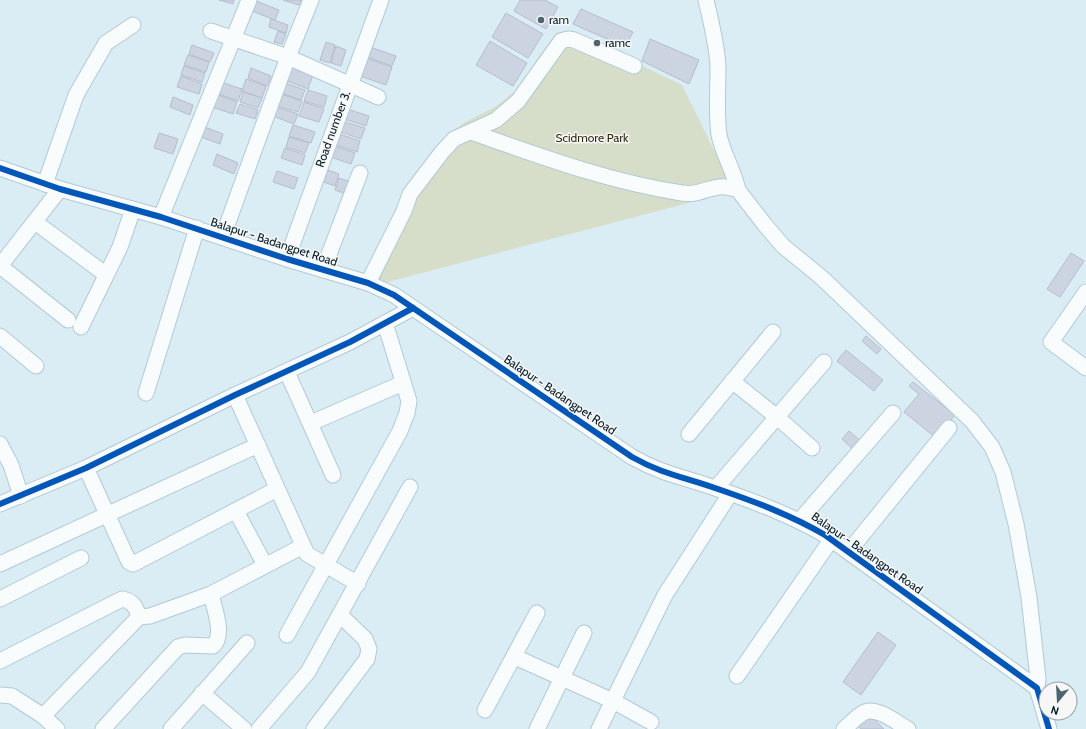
<svg xmlns="http://www.w3.org/2000/svg" width="1086" height="729" viewBox="0 0 1086 729" font-family="Cabin,sans-serif">
<style>
.green{fill:#d6dec9}
.building{fill:#ccd4e2;stroke:#b6bdcd}
.lines{fill:none;stroke-linecap:round;stroke-linejoin:round}
.minor-casing{stroke:#b2cad4;stroke-width:17}
.minor{stroke:#f9fcfd;stroke-width:15}
.cycleway-casing{stroke:#f7f7f7;stroke-width:8}
.cycleway{stroke:#0057b8;stroke-width:6}
.poi-dot{fill:#4e656f;stroke:#f7f7f7;stroke-width:1.5}
.labels{text-anchor:middle;stroke-width:3;stroke-linejoin:round;paint-order:stroke}
.poi-label{font-size:12px;fill:#021c27;stroke:#f7f7f7;text-anchor:start}
.street-label{font-size:12px;fill:#021c27;stroke:#f7f7f7}
.park-label{font-size:12px;fill:#2e2d0b;stroke:#f7f7f7}
</style>
<rect width="100%" height="100%" fill="#daecf4"/>
<!-- green -->
<path class="green" d="M557 32 634 62 682 85 734 191 376 285 405 188 443 139 462 124 495 107 523 85 535 62Z"/>
<!-- building -->
<g class="building">
<path d="M219 0H234L233 4Z"/>
<path d="M283 0H301L299 5Z"/>
<path d="M520 0H545L558 7 546 29 514 11Z"/>
<path d="M256 1 279 10 275 20 252 11Z"/>
<path d="M581 9 633 32 625 47 573 24Z"/>
<path d="M506 13 543 34 528 58 492 37Z"/>
<path d="M271 19 288 25 286 33 269 27Z"/>
<path d="M278 31 286 34 282 44 274 42Z"/>
<path d="M650 39 699 60 689 84 642 61Z"/>
<path d="M490 41 527 63 513 86 476 65Z"/>
<path d="M326 42 335 45 330 63 320 60Z"/>
<path d="M192 45 214 53 210 62 189 54Z"/>
<path d="M336 46 346 50 341 66 331 63Z"/>
<path d="M370 47 396 56 392 66 367 57Z"/>
<path d="M188 55 209 62 206 72 184 65Z"/>
<path d="M366 58 392 67 386 85 360 76Z"/>
<path d="M291 63 314 72 308 89 284 80Z"/>
<path d="M184 66 205 73 202 82 181 75Z"/>
<path d="M251 68 271 76 267 86 248 78Z"/>
<path d="M181 76 202 84 199 94 177 87Z"/>
<path d="M246 79 266 86 262 98 242 91Z"/>
<path d="M217 81 242 89 238 101 213 92Z"/>
<path d="M282 82 305 90 301 100 279 92Z"/>
<path d="M308 90 327 96 324 107 304 101Z"/>
<path d="M243 92 262 98 258 108 240 102Z"/>
<path d="M213 93 237 102 233 114 209 106Z"/>
<path d="M278 93 302 101 298 112 274 105Z"/>
<path d="M173 97 193 105 190 115 170 107Z"/>
<path d="M304 102 324 109 319 122 299 116Z"/>
<path d="M240 104 258 110 255 119 236 113Z"/>
<path d="M273 106 298 114 294 124 270 115Z"/>
<path d="M347 109 369 116 366 126 344 119Z"/>
<path d="M342 121 365 128 361 139 338 131Z"/>
<path d="M293 125 315 132 311 143 289 136Z"/>
<path d="M202 126 223 134 220 144 198 136Z"/>
<path d="M159 133 178 139 173 154 154 148Z"/>
<path d="M337 133 360 141 357 152 333 144Z"/>
<path d="M289 137 309 143 305 153 286 147Z"/>
<path d="M332 145 355 153 351 164 328 156Z"/>
<path d="M285 148 305 155 302 165 281 158Z"/>
<path d="M217 154 238 163 234 174 213 165Z"/>
<path d="M322 168 339 174 335 186 318 180Z"/>
<path d="M277 171 298 178 294 189 273 182Z"/>
<path d="M339 178 353 183 349 195 335 190Z"/>
<path d="M1071 253 1084 261 1060 297 1047 289Z"/>
<path d="M866 336 881 349 877 354 862 341Z"/>
<path d="M846 350 883 380 874 391 837 361Z"/>
<path d="M913 382 955 415 936 438 904 412 919 394 909 386Z"/>
<path d="M849 431 862 442 855 451 842 439Z"/>
<path d="M878 632 896 645 861 695 843 682Z"/>
<path d="M868 714 884 729H861L857 725Z"/>
</g>
<g class="lines">
<!-- minor casing -->
<g class="minor-casing">
<g id="minor">
<path d="M706 0C711 22 717 44 718 67 718 89 716 113 719 135 723 154 734 171 738 190"/>
<path d="M211 31 288 57 378 97"/>
<path d="M471 132C540 156 609 182 682 193 704 197 712 180 738 190L765 225 783 246 821 277 972 421 992 447 1003 472 1016 524 1029 597 1038 679 1037 688"/>
<path d="M0 168 60 189 161 217 287 259 368 283 394 295 632 457C662 474 684 477 715 488 753 501 791 515 825 535L1037 688 1049 729"/>
<path d="M45 184 76 95 106 43 133 25"/>
<path d="M161 217 249 0"/>
<path d="M35 222 101 271"/>
<path d="M223 236 288 57 311 0"/>
<path d="M287 259 381 0"/>
<path d="M0 266 60 189"/>
<path d="M0 266 68 320"/>
<path d="M323 270 360 173"/>
<path d="M368 283 404 211 410 194 442 152 454 139 496 120 518 101 561 41 568 39 574 40 634 66"/>
<path d="M1086 292 1051 342 1086 368"/>
<path d="M81 327 120 247 133 209"/>
<path d="M0 336 36 366"/>
<path d="M287 372 333 475"/>
<path d="M732 381 777 417 812 448"/>
<path d="M146 393 197 228"/>
<path d="M235 395 307 554 358 584"/>
<path d="M311 423 403 383"/>
<path d="M689 434 773 332"/>
<path d="M0 444 11 465 21 496"/>
<path d="M86 468 129 562 133 564 277 489"/>
<path d="M716 488 824 362"/>
<path d="M0 504 86 468 235 395 350 342 413 308"/>
<path d="M236 511 265 565"/>
<path d="M800 520 893 413"/>
<path d="M849 551 949 428"/>
<path d="M0 564 258 445"/>
<path d="M0 599 81 558"/>
<path d="M287 635 400 431 407 413 409 401 385 323"/>
<path d="M515 657 613 701 651 722"/>
<path d="M0 661 122 599C133 601 136 607 139 617"/>
<path d="M737 676 831 540"/>
<path d="M202 693 244 729"/>
<path d="M0 695 12 696 43 716 57 729"/>
<path d="M485 710 537 613"/>
<path d="M43 716 139 617 150 616 211 594 303 546"/>
<path d="M103 729 178 647 185 645 213 646C225 635 214 608 211 594"/>
<path d="M171 729 247 643"/>
<path d="M259 729 308 672 410 487"/>
<path d="M314 729 367 659 369 649 365 639 340 615"/>
<path d="M537 729 584 633"/>
<path d="M599 729 665 595 730 494"/>
<path d="M844 729C850 724 856 717 863 713 876 705 897 723 908 729"/>
</g>
</g>
<!-- minor -->
<use href="#minor" class="minor"/>
<!-- cycleway casing -->
<g class="cycleway-casing">
<g id="cycleway">
<path d="M0 168 60 189 161 217 287 259 368 283 394 295 632 457C662 474 684 477 715 488 753 501 791 515 825 535L1037 688 1049 729"/>
<path d="M0 504 86 468 235 395 350 342 413 308"/>
</g>
</g>
<!-- cycleway -->
<use href="#cycleway" class="cycleway"/>
</g>
<!-- markers -->
<g class="poi-dot">
<circle cx="541" cy="20" r="4"/>
<circle cx="597" cy="43" r="4"/>
</g>
<g class="labels">
<!-- poi labels -->
<g class="poi-label">
<text x="549" y="24">ram</text>
<text x="605" y="47">ramc</text>
</g>
<!-- street labels -->
<g class="street-label">
<text transform="translate(333 129) rotate(-70)" y="4">Road number 3.</text>
<text transform="translate(274 242) rotate(18)" y="4">Balapur - Badangpet Road</text>
<text transform="translate(560 395) rotate(34)" y="4">Balapur - Badangpet Road</text>
<text transform="translate(867 553) rotate(35)" y="4">Balapur - Badangpet Road</text>
</g>
<!-- park labels -->
<g class="park-label">
<text x="592" y="142">Scidmore Park</text>
</g>
</g>
<!-- north arrow -->
<g transform="translate(1058 701) rotate(198)"><circle r="19" fill="#f7f7f7" stroke="#959fa4"/>
<path d="M0-3L7 15L0 10L-7 15Z" fill="#4e656f"/>
<text y="-6" font-size="11" font-weight="bold" text-anchor="middle" fill="#021c27">N</text>
</g>
</svg>
